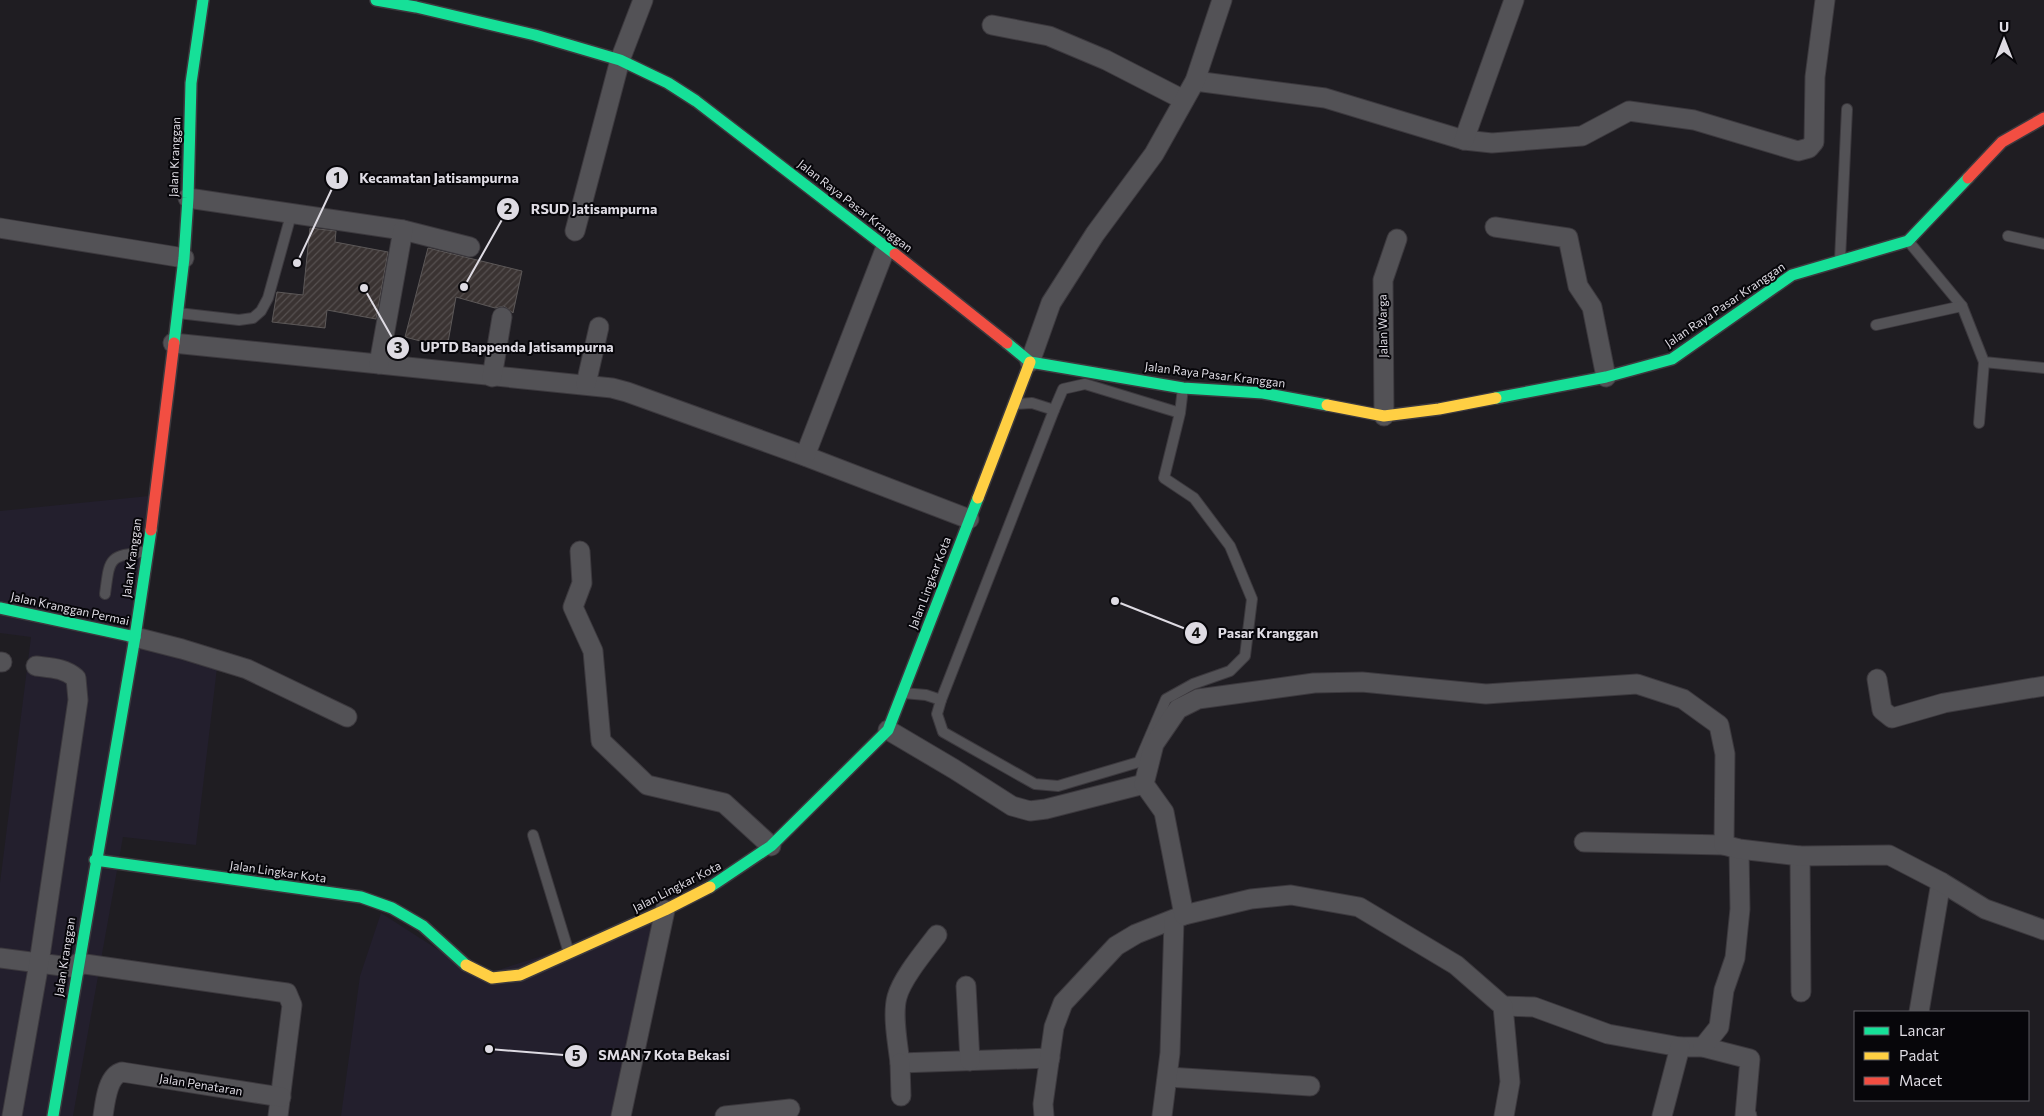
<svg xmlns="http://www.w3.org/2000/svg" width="2044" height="1116" viewBox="0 0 2044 1116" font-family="Commissioner,sans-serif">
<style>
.built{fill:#231f2d}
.building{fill:url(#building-hatch);stroke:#5c5858}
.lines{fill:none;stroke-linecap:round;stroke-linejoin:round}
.lane-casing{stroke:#3c393e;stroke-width:12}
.street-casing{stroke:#3c393e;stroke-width:21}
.fast-casing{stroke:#3c393e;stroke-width:14}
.slow-casing{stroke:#3c393e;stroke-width:14}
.jam-casing{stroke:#3c393e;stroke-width:14}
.lane{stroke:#535256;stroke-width:10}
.street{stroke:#535256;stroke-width:19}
.fast{stroke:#16e098;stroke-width:11}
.slow{stroke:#ffcf43;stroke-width:11}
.jam{stroke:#f24e42;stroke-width:11}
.labels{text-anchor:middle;stroke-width:4;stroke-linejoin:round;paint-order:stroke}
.street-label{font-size:12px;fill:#dedbe3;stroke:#07060a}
.leader{fill:none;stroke:#dedbe3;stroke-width:2}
.callout-dot{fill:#dedbe3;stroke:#07060a;stroke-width:2}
.mark-label{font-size:15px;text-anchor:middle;font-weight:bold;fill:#111}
.callout-label{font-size:14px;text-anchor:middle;font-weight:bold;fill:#dedbe3;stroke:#07060a;stroke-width:4;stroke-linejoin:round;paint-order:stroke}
</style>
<defs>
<pattern id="building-hatch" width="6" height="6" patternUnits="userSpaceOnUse" patternTransform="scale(1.25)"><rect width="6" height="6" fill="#3a3332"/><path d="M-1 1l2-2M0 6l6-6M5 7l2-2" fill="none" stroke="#565050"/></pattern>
</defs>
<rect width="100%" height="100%" fill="#1f1d22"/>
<!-- built -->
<g class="built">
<path d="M149 496 127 644 219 651 196 845 123 837 73 1116H0V883L31 637 0 633V511Z"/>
<path d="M381 913 479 976 652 921 654 933 615 1116H341L360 976Z"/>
</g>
<!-- building -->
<g class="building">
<path d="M310 228 336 231 335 242 388 252 376 319 327 310 325 328 272 322 277 292 303 295Z"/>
<path d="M428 248 522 271 513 313 504 306 495 308 456 297 447 348 405 337Z"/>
</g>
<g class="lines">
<!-- lane casing -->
<g class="lane-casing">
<g id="lane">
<path d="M2008 236 2044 244"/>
<path d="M1909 242 1962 306 1984 362 2044 368"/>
<path d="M1840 260 1847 109"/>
<path d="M178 313 239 320 253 318 261 311 268 298 291 215"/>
<path d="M1876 325 1962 306"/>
<path d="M1015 404 1032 403 1054 410"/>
<path d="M1180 413 1085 384 1063 389 1054 410 941 700 937 714 943 732 1035 784 1058 786 1139 762 1166 699 1193 684 1230 671 1245 656 1252 599 1230 546 1194 498 1164 478 1180 413 1183 388"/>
<path d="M1979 423 1984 362"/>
<path d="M105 594C110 556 108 557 147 551"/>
<path d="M903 693 926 695 941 700"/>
<path d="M533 835 569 953"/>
</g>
</g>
<!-- street casing -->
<g class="street-casing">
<g id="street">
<path d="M992 25 1049 36 1106 60 1184 100"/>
<path d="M1195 81 1325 98 1464 140 1492 143 1582 136 1629 111 1694 120 1798 151 1809 148 1814 142 1815 77 1825 0"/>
<path d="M1464 140 1514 0"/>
<path d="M188 198 403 230 470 247"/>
<path d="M1495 227 1568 238 1578 286 1592 307 1606 377"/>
<path d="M0 228 184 258"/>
<path d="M575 231 620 60 643 0"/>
<path d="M173 343 612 388 627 392 805 456 969 519"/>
<path d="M1030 362 1051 303 1095 234 1154 154 1195 81 1222 0"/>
<path d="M379 364 403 230"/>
<path d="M492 377 502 317"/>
<path d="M586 384 599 327"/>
<path d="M1384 416 1383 280 1397 239"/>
<path d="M805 456 886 247"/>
<path d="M580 551 582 583 573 607 593 651 601 741 647 785 724 803 771 846"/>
<path d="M135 637 182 649 247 669 347 717"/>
<path d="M0 662H2"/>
<path d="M1877 679 1882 710 1892 718 1944 703 2044 686"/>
<path d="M888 730 954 769 1012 806 1030 811 1046 809 1144 784"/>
<path d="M1584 842 1724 845"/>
<path d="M1800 856 1801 992"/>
<path d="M937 935C925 951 902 978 897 997 892 1015 898 1045 900 1063L1050 1058"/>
<path d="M0 958 77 968"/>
<path d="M78 963 287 993 292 1005 278 1116"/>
<path d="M966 986 970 1061"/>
<path d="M1503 1006 1534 1007 1608 1034 1680 1047H1703L1750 1059 1745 1116H1747"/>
<path d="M1919 1012 1941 882"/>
<path d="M1703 1047 1719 1027 1724 990 1735 958 1740 909 1739 849"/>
<path d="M900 1063 901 1096"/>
<path d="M1168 1077 1310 1086"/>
<path d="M12 1116 39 963 78 700 76 678C64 668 52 668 36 666"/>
<path d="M103 1116C105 1103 107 1076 122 1072L281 1097"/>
<path d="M621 1116 665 910"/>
<path d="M725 1116 790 1109"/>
<path d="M1044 1116 1043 1104 1054 1027 1063 1003 1116 946 1136 934 1184 915"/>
<path d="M1162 1116 1170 1053 1174 920"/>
<path d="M1504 1116 1510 1082 1503 1006 1456 965 1359 907 1291 895 1251 899 1184 915 1164 812 1144 784 1154 744 1178 709 1198 699 1314 683 1362 682 1486 694 1637 684 1683 699 1719 725 1725 754 1724 845 1739 849 1800 856 1889 855 1941 882 1985 909 2044 930"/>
<path d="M1662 1116 1680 1047"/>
</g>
</g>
<!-- fast casing -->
<g class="fast-casing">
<g id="fast">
<path d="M376 0 416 7 535 35 620 60 668 83 696 101 895 254"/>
<path d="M174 343 184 258 188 198 191 83 203 0"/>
<path d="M1007 343 1030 362 1183 388 1263 393 1327 405"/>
<path d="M1496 398 1606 377 1672 359 1792 275 1908 241 1968 178"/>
<path d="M0 608 135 637"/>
<path d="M95 860 361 897 392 908 423 926 466 965"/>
<path d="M710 887 771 846 888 730 978 498"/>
<path d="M53 1116 135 637 151 530"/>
</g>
</g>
<!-- slow casing -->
<g class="slow-casing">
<g id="slow">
<path d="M1327 405 1384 416 1439 409 1496 398"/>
<path d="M978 498 1030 362"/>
<path d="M466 965 492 978 520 975 665 910 710 887"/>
</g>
</g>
<!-- jam casing -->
<g class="jam-casing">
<g id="jam">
<path d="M1968 178 2002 142 2044 118"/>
<path d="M895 254 1007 343"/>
<path d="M151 530 174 343"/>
</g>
</g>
<!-- lane -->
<use href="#lane" class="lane"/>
<!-- street -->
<use href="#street" class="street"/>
<!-- fast -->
<use href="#fast" class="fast"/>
<!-- slow -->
<use href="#slow" class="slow"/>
<!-- jam -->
<use href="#jam" class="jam"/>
</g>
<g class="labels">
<!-- street labels -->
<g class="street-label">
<text transform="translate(175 157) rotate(-88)" y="4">Jalan Kranggan</text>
<text transform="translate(855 206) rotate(38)" y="4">Jalan Raya Pasar Kranggan</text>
<text transform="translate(1725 305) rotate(-34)" y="4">Jalan Raya Pasar Kranggan</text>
<text transform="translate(1383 326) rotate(-91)" y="4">Jalan Warga</text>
<text transform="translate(1215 375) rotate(7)" y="4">Jalan Raya Pasar Kranggan</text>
<text transform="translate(132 558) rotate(-82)" y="4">Jalan Kranggan</text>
<text transform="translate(930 583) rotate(-69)" y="4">Jalan Lingkar Kota</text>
<text transform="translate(70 609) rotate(12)" y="4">Jalan Kranggan Permai</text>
<text transform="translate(278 872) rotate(8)" y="4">Jalan Lingkar Kota</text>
<text transform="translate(677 887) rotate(-27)" y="4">Jalan Lingkar Kota</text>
<text transform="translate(65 957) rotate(-81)" y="4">Jalan Kranggan</text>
<text transform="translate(201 1085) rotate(9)" y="4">Jalan Penataran</text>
</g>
</g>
<!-- callouts -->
<path class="leader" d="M297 263L337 178M464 287L508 209M364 288L398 348M1115 601L1196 633M489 1049L576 1056"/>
<g class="callout-dot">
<circle cx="297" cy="263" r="5"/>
<circle cx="464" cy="287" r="5"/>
<circle cx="364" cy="288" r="5"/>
<circle cx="1115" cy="601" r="5"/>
<circle cx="489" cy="1049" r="5"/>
<circle cx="337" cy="178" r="12"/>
<circle cx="508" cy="209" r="12"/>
<circle cx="398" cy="348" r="12"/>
<circle cx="1196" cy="633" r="12"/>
<circle cx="576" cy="1056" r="12"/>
</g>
<g class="mark-label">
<text x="337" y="183">1</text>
<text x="508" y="214">2</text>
<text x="398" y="353">3</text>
<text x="1196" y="638">4</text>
<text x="576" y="1061">5</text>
</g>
<g class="callout-label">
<text x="439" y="183">Kecamatan Jatisampurna</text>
<text x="594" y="214">RSUD Jatisampurna</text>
<text x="517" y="352">UPTD Bappenda Jatisampurna</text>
<text x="1268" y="638">Pasar Kranggan</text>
<text x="664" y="1060">SMAN 7 Kota Bekasi</text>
</g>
<!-- legend -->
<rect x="1854" y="1011" width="175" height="90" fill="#07060a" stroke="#5d5b61"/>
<rect x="1864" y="1027" width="25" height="8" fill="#16e098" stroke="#5d5b61"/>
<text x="1899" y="1036" font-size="15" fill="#dedbe3">Lancar</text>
<rect x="1864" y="1052" width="25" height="8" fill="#ffcf43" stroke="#5d5b61"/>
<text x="1899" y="1061" font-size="15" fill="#dedbe3">Padat</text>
<rect x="1864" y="1077" width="25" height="8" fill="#f24e42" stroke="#5d5b61"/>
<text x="1899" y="1086" font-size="15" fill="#dedbe3">Macet</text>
<!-- north arrow -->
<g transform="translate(2004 40)" stroke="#07060a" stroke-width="4" paint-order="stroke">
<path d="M0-4L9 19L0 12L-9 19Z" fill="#dedbe3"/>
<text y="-8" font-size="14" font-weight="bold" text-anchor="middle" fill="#dedbe3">U</text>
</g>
</svg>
